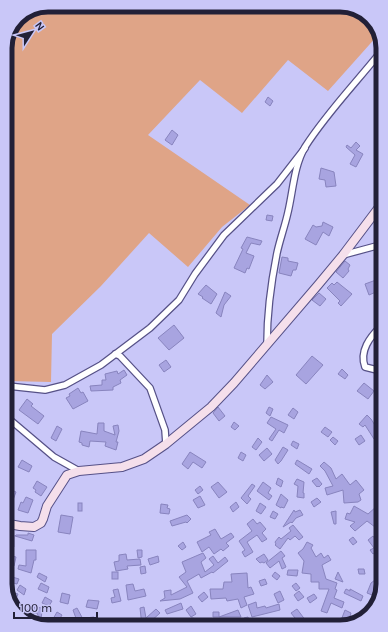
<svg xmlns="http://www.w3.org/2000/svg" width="388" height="632" viewBox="0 0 388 632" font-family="Karla,sans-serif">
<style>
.grass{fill:#dfa487}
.building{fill:#a8a4e0;stroke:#8884be}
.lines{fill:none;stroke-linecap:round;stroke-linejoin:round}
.street-casing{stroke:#565187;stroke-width:8}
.secondary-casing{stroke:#565187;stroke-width:10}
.street{stroke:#fff;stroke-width:5.5}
.secondary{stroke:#f5dfeb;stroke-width:8}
.rim{fill:none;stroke:#222037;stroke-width:5}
</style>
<rect width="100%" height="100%" fill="#c9c7f8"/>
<!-- grass -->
<path class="grass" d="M48 5H343L352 8 378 35 328 91 288 60 242 113 200 80 148 135 250 205 222 227 188 267 149 233 101 286 52 334 51 382 8 381 5 46 18 18Z"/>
<!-- building -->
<g class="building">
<path d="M268 97 273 101 270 106 265 102Z"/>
<path d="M172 130 178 135 172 145 165 140Z"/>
<path d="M356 142 360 146 356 150 363 154 356 167 350 164 355 155 346 147 347 145 351 148Z"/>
<path d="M321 168 334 172 336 186 326 187 325 180 319 179Z"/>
<path d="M267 215 273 216 272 221 266 220Z"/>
<path d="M323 222 333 227 329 236 323 232 316 245 305 239 313 225 316 227 322 226Z"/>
<path d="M247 237 262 241 260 245 251 243 246 253 254 256 249 269 247 268 245 273 234 268 243 249 241 248Z"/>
<path d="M282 257 288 258V261L298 263 296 270H293L291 276 279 273Z"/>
<path d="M345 261 350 265 348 269 349 271 343 278 336 272Z"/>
<path d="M376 280 379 289 375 290 376 292 369 295 365 284Z"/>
<path d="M337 282 352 294 341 306 338 303 340 301 327 288 332 283 334 285Z"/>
<path d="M206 285 217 294 211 304 202 298 203 297 198 294Z"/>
<path d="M225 292 231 296 224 305 221 317 216 313Z"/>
<path d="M319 293 326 299 320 306 312 300Z"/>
<path d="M174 325 184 338 169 350 158 338Z"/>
<path d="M312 356 323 365 306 384 296 375Z"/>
<path d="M166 360 171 367 164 372 159 365Z"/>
<path d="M342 369 348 375 345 379 338 374Z"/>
<path d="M124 370 127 375 120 380 121 383 113 387V390L91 391 90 386 102 385V380H106L105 374 117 371 118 374Z"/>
<path d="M267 375 273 382 265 389 260 385Z"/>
<path d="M364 383 374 391 368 399 357 391Z"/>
<path d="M78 388 81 393 83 392 88 401 73 409 66 398 70 396 69 394Z"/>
<path d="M27 399 33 404 31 406 44 416 38 424 19 410Z"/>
<path d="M218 407 225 416 219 421 213 413Z"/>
<path d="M269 407 273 409 270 416 266 413Z"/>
<path d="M293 408 298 412 294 419 288 415Z"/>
<path d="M367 415 371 419 381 435 374 439 365 425 363 427 359 424Z"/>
<path d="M271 417 288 425 284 433 279 430 272 441 269 439 276 429 267 423Z"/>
<path d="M234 422 239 426 235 430 231 427Z"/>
<path d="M98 423H104V431L115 435 113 426 118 425 119 431 116 442H118L116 450 105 446 106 442 90 441 89 447 82 445V443L79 442 81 431 97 434Z"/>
<path d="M57 426 62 429 56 441 51 438Z"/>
<path d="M325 427 332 432 328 437 321 432Z"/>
<path d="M361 435 365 441 359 445 355 439Z"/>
<path d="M333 437 338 441 335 445 330 440Z"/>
<path d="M258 438 262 442 256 450 252 447Z"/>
<path d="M293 441 299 444 297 449 291 445Z"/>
<path d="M283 447 288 450 281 461 278 464 275 460Z"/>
<path d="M267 448 272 454 264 461 259 455Z"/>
<path d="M190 452 206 462 202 468 193 462 188 469 182 464Z"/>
<path d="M241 452 246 455 243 461 238 458Z"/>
<path d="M22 460 32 466 29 472 18 467Z"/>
<path d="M297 460 312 469 309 474 295 464Z"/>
<path d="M324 462 331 468 336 479 342 474 350 485 356 480 364 490 359 494 361 500 358 502 344 503 343 490 327 495 325 488 333 486 325 471 320 466Z"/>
<path d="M278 478 283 481 281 487 276 484Z"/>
<path d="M317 478 322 484 319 487 318 486 317 487 312 481Z"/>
<path d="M297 479 304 482 303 493H304V498L297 497 298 486 294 484Z"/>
<path d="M37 481 47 487 41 496 35 492 36 490 33 488Z"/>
<path d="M218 482 227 492 219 498 211 487Z"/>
<path d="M263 482 271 488 268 493 272 496 269 500 257 491Z"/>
<path d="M252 484 255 486 248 496 251 499 247 504 241 498Z"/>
<path d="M200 486 203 490 198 494 195 490Z"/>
<path d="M10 489 16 492 13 500 9 498Z"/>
<path d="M281 494 288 500 284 508 281 507V508L276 505Z"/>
<path d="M200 496 205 505 198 508 193 500Z"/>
<path d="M26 497 33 500 28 513 18 510 21 502 23 503Z"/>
<path d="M317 498 321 502 314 507 311 502Z"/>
<path d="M236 502 239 507 233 512 230 507Z"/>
<rect x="78" y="503" width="4" height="8"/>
<path d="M260 503 266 507 261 514 256 511Z"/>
<path d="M161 504 168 505 167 508 170 509 169 514 160 513Z"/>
<path d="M354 506 368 514 377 506 382 513 375 519 379 522 375 527 367 521 355 531 350 526 355 522 345 519 347 513 350 514Z"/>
<path d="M294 510 295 512 300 510 303 515 296 518 292 523 291 522 283 527Z"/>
<path d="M273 511 278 514 275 519 270 517Z"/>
<path d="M336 511V524H334L331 512Z"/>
<path d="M61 515 73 517 70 534 58 532Z"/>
<path d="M187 515 191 519 187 523 186 522 172 526 170 521Z"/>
<path d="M253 519 257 524 260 522 266 529 262 533 267 539 262 542 257 535 247 542 253 552 245 557 242 552 245 550 239 541 252 531 247 524Z"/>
<path d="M293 525 303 537 299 540 295 536 290 540 288 538 280 549 275 545 276 544 275 542 279 537 281 539 291 531 289 528Z"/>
<path d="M215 529 221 539 231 533 234 537 226 543 229 546 223 551 221 549 214 554 209 547 202 552 197 542 211 535 209 532Z"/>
<path d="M28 533 34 535 32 541 15 536 16 535H28Z"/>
<path d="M9 535H14V547L9 546Z"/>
<path d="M373 536 376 540 383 536V543L377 547 379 550 373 554 370 550 374 548 368 540Z"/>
<path d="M353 537 357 542 353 545 349 540Z"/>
<path d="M183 542 186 547 182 550 178 546Z"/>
<path d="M307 542 313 545 311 548 316 557 321 553 324 558 328 555 331 560 322 565 326 579 337 583 335 589 337 590 334 598 344 602 342 608 331 603 327 613 321 611 329 589H319V582H311V574L302 573 304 561 298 553 303 549Z"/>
<path d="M26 550H36V560H34L31 573 18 569 19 565 26 566Z"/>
<path d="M137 550H142V557L138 558Z"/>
<path d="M281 551 285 556 282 558 286 567 282 569 279 561 270 568 266 563Z"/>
<path d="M203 553 206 558 201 562 205 572 214 565 209 559 213 556 218 563 225 557 228 561 213 573 212 572 201 578 199 574 187 581 193 593 180 599 160 601 165 598 164 591 171 590V595L187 587 179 577 186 572 182 562Z"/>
<path d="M126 554 127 560 140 559 141 565 127 566 128 569 116 571 114 562 119 561V555Z"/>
<path d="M264 554 268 560 264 563 262 562 260 563 256 559Z"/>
<path d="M9 555 16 557 14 566 9 565Z"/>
<path d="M158 556 159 562 150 565 148 559Z"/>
<path d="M145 566 146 573 141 574 140 567Z"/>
<path d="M358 569H364L365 574H359Z"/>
<path d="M288 570H298L297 576 287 575Z"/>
<rect x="112" y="572" width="6" height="7"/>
<path d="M275 572 280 576 277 580 272 576Z"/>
<path d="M338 572 343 582 335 579Z"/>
<path d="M39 573 47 577 45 582 37 577Z"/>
<path d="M247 573 248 588 251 587 254 594 244 597 247 605 241 608 238 599 227 601 226 598 211 599 210 589H223L224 582H232L231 574Z"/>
<path d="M9 576 19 579 17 584 9 582Z"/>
<path d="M379 577 382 581 376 587 372 595 367 593 371 583Z"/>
<path d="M265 579 267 584 261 586 259 581Z"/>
<path d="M41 583 49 587 47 593 38 589Z"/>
<path d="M296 583 300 588 296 591 292 586Z"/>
<path d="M133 584 135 591 144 589 146 596 128 600 126 585Z"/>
<path d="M20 585 26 589 24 595 17 590Z"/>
<path d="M118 589 121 601 112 603 111 598 115 597 113 590Z"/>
<path d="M346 589 350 591V589L363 596 361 601 344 593Z"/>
<path d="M9 591 18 594 13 607 10 603Z"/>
<path d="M280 591 284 600 278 603 274 594Z"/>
<path d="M299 591 304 597 298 601 294 595Z"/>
<path d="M204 592 208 597 202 602 198 597Z"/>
<path d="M62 593 70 595 68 604 60 602Z"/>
<path d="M314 594 317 598 310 603 307 598Z"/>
<path d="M45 597 52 601 49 606 42 603Z"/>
<path d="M88 600 99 601 97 609 86 607Z"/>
<path d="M256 602 257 608 265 606 266 608 279 604 280 610 252 617 248 605Z"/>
<path d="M181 603 183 609 167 614 165 610Z"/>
<path d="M191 606 196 614 191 617 186 610Z"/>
<path d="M23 607 30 611 27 616 21 612Z"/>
<path d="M34 607 42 608 41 622 37 613H33Z"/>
<path d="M144 607 146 618 156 609 160 613 150 622 151 625 142 626 140 608Z"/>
<path d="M77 608 84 621 85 618 94 617 95 624 90 625V623L77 626 75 621H77L73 610Z"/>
<path d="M297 609 306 621 303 623H299L291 613Z"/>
<path d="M238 610 241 617H213V612H219V617Z"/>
<path d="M345 610 351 613 348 623H340Z"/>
<path d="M57 612 62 615 58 622 53 619Z"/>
<path d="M248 617 250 624H244V618Z"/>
<path d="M192 618 197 619 196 625 180 622Z"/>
</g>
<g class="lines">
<!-- street casing -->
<g class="street-casing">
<g id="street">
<path d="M343 255 380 245"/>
<path d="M381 326C370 337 359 351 365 367L381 371"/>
<path d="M267 344C267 313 271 283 277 253 280 239 285 226 288 212 293 191 294 166 305 147 326 114 354 85 379 54"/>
<path d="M115 354 120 356 150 388 165 430 166 444"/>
<path d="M8 386 45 390 65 385 101 365 150 328 179 300 195 274 224 235 277 184 305 148"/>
<path d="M8 418 54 457 79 471"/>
</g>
</g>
<!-- secondary casing -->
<g class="secondary-casing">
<path id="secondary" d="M9 524 20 526 34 527 41 523 43 519 47 506 67 475 79 471 122 467 144 459 166 444 211 407 234 383 318 285 343 255 380 206"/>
</g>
<!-- street -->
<use href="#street" class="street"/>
<!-- secondary -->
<use href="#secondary" class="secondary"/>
</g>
<!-- crop -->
<path d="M0 0H388V632H0ZM48 12H340A36 36 0 0 1 376 48V584A36 36 0 0 1 340 620H48A36 36 0 0 1 12 584V48A36 36 0 0 1 48 12Z" fill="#c9c7f8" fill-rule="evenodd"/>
<path class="rim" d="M48 12H340A36 36 0 0 1 376 48V584A36 36 0 0 1 340 620H48A36 36 0 0 1 12 584V48A36 36 0 0 1 48 12Z"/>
<!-- north arrow -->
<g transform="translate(32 32) rotate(54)" stroke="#c9c7f8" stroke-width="3" paint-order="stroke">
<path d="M0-3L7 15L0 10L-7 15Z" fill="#222037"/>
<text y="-6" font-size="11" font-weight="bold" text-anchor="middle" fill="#222037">N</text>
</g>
<!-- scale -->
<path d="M14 612v6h83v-6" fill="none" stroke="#222037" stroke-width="2"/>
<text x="20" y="612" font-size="12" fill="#222037" stroke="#c9c7f8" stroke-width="3" paint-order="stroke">100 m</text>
</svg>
